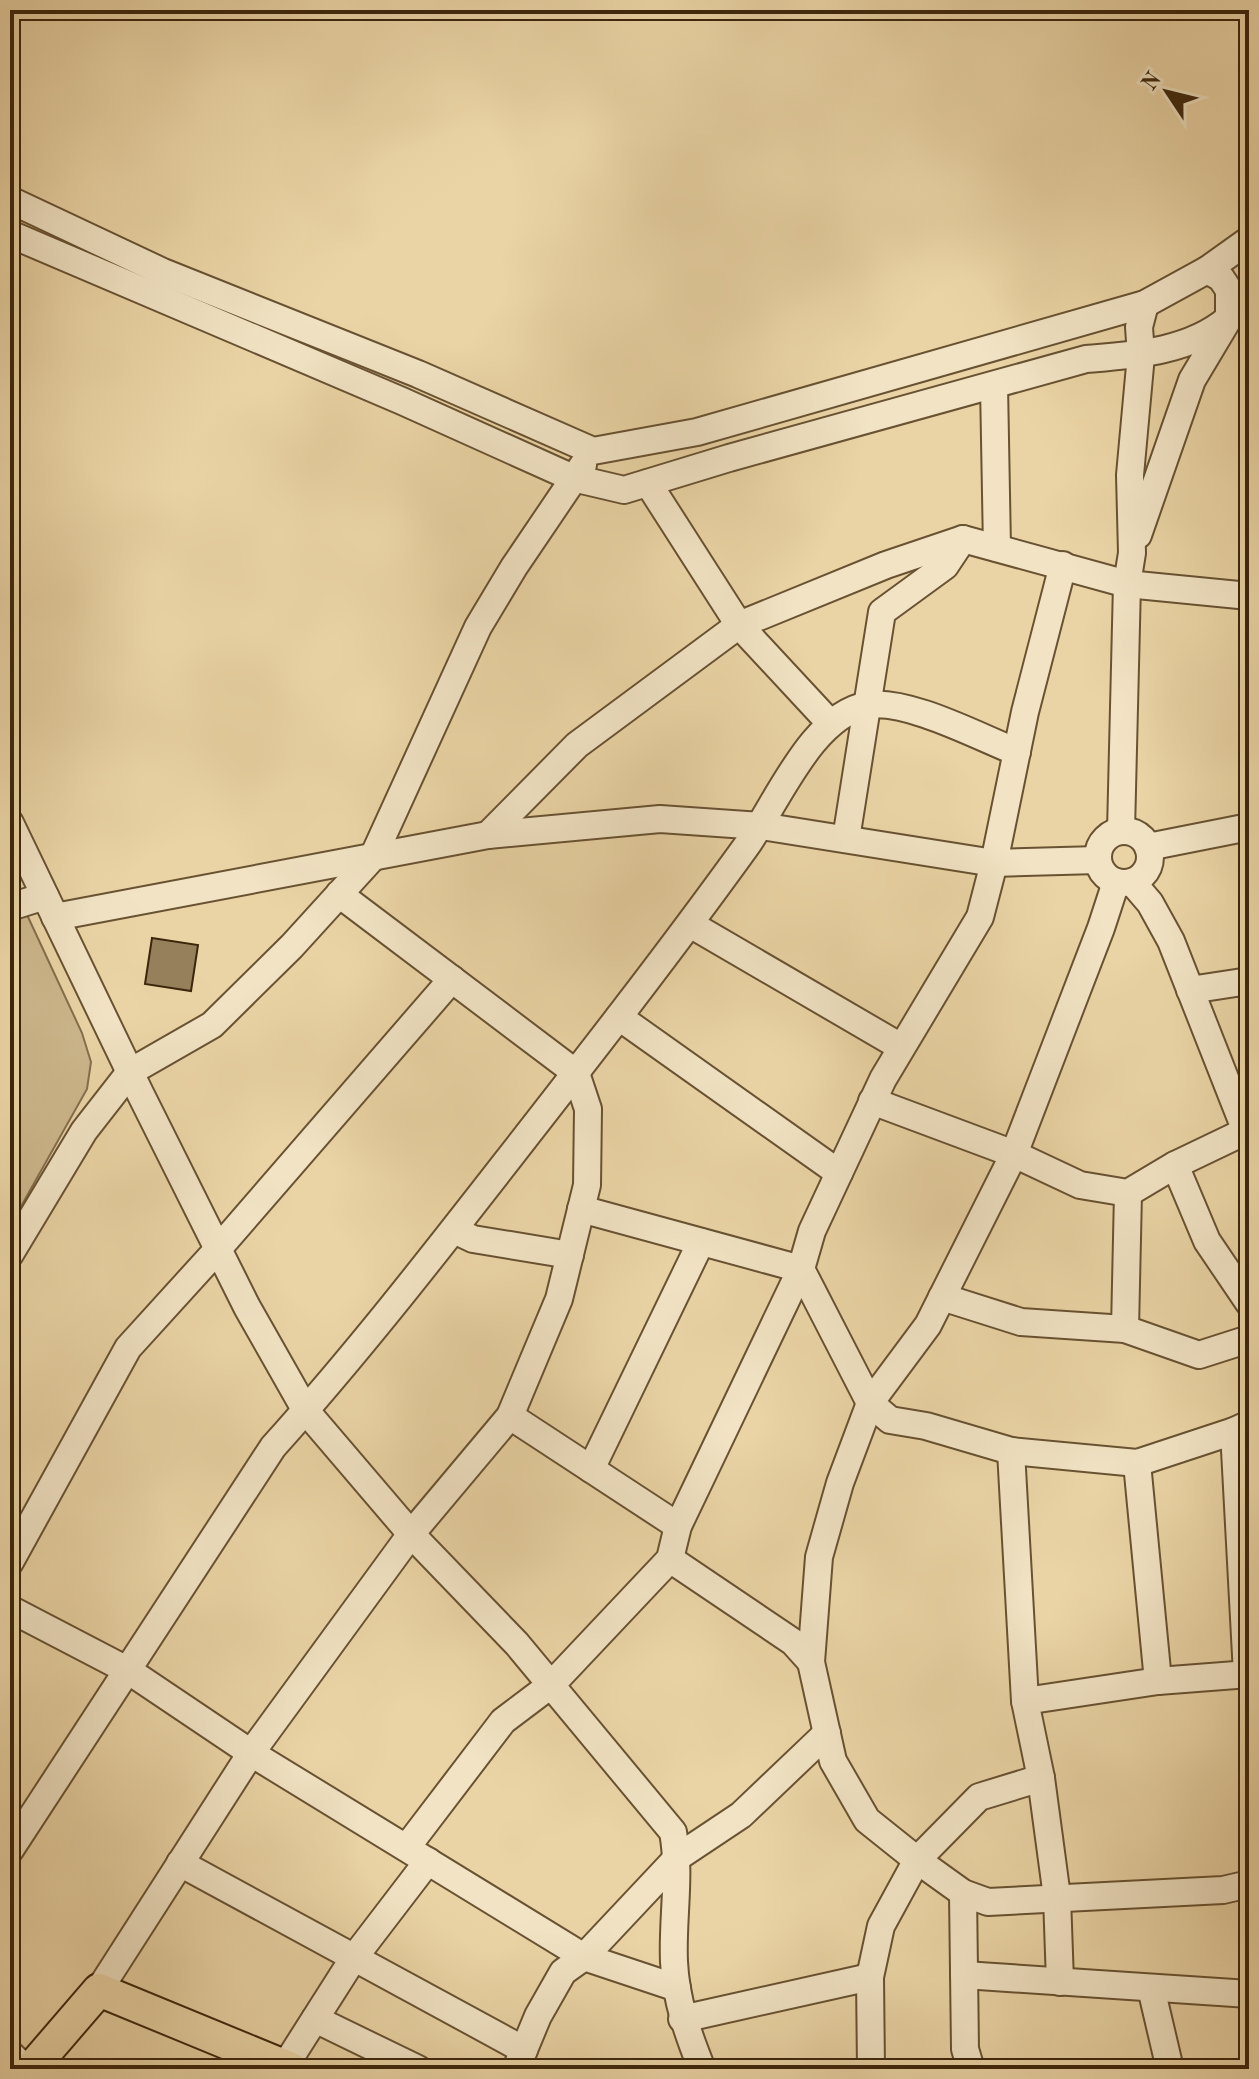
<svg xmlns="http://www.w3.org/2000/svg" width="1259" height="2079" viewBox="0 0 1259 2079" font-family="'Old Standard TT',serif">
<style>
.green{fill:#ccb68b;stroke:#846e4c;stroke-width:2}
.building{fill:#96805c;stroke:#3c260c;stroke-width:2}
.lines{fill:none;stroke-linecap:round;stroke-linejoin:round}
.minor-casing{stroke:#685232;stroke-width:30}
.major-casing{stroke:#3c260c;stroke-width:36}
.minor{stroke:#f1e3c4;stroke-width:26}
.major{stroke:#ead4a5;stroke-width:32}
</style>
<rect width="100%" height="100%" fill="#ead4a5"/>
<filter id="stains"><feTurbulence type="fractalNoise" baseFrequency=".0025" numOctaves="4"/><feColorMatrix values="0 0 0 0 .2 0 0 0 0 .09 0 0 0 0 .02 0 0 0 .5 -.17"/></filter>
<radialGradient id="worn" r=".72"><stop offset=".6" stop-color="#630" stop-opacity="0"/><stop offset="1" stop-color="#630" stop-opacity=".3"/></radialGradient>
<!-- green -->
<path class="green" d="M15 889 82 1033 91 1062 87 1089 10 1226V897Z"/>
<!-- building -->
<path class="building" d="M152 938 198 945 191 991 145 984Z"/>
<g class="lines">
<!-- minor casing -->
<g class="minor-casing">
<g id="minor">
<path d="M10 200 163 272 418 374 593 451 697 432 1145 304 1207 270 1249 240"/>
<path d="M10 234 402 401 573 478 624 490 729 458 1086 359C1134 355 1189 352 1228 319 1236 312 1243 298 1249 288"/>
<path d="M994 385 997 548"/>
<path d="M648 483 739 625 830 723"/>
<path d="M1138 535 1192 380 1229 318V290L1221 278 1207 270"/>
<path d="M10 823 140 1093 247 1307 306 1411 411 1534 517 1644 673 1832C681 1876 672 1918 674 1962 676 2001 688 2034 702 2069"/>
<path d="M1121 831 1127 584 1132 553 1130 475 1141 355 1139 327 1145 304"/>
<circle cx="1124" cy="857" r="26"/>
<path d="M488 835 577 745 739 625 886 565 963 539 1127 584 1249 596"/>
<path d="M846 839 882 612 945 566 963 539"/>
<path d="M1148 847 1249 827"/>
<path d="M1116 882 1101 928 1014 1154 928 1325 870 1403 840 1483 819 1557 811 1662 833 1761 867 1820 917 1860 963 1893 988 1902 1223 1890 1249 1884"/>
<path d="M1132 882 1150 903 1171 941 1249 1139"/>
<path d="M10 907 45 896"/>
<path d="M55 917 488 835 660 819 761 826 994 863 1098 860"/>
<path d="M690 924 901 1047"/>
<path d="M1190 990 1249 981"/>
<path d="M619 1017 839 1173"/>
<path d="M872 1101 1014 1154 1080 1185 1128 1193 1175 1165 1246 1131"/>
<path d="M1175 1165 1207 1241 1249 1303"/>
<path d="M581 1209 801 1269 870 1403 890 1420 926 1426 1011 1451 1137 1463 1234 1431 1249 1424"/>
<path d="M454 1230 473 1239 570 1255"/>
<path d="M10 1254 84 1131 130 1072 212 1025 292 946 373 857 478 627 514 567 583 465"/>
<path d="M942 1297 1021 1322 1125 1329 1199 1355 1249 1339"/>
<path d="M1125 1329 1128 1193"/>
<path d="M510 1416 678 1526"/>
<path d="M1234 1431 1247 1674"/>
<path d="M1011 1451 1025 1701 1041 1778 1057 1897 1060 1982"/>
<path d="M1137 1463 1158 1681"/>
<path d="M591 1469 701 1242"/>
<path d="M670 1559 793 1642 811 1662"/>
<path d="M10 1562 128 1348 218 1249 452 979"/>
<path d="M10 1609 129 1671 251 1753 584 1957 677 1988"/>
<path d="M1025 1701 1158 1681 1249 1674"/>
<path d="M407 1847 503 1721 552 1684 670 1559 678 1526 801 1269 812 1231 883 1079 980 917 994 863 1025 712 1063 565"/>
<path d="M10 1850 273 1447C354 1357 429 1261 503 1166 585 1061 667 956 745 848 777 804 811 715 868 705 908 699 979 737 1017 752"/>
<path d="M180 1863 524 2050"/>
<path d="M963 1893 965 2049 971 2069"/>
<path d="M964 1975 1249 1994"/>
<path d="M1151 1988 1170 2069"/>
<path d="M99 1990 251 1753 411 1534 510 1416 559 1299 587 1185 588 1109 576 1073 339 894"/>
<path d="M315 2019 418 2069"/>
<path d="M682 2019 870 1977"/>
<path d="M10 2054 26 2069"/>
<path d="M285 2066 353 1959 428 1861"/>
<path d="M516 2069 538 2016 563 1972 584 1957 678 1857 741 1815 827 1733"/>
<path d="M871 2069 870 1977 881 1926 917 1860 979 1797 1041 1778"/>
</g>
</g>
<!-- major casing -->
<g class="major-casing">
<path id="major" d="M31 2069 99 1990 291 2069"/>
</g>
<!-- minor -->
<use href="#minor" class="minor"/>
<!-- major -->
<use href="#major" class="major"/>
</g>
<!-- margin -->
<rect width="1259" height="2079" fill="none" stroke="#ead4a5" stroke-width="40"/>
<rect x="12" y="12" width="1235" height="2055" fill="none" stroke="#3c260c" stroke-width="4"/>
<rect x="20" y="20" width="1219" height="2039" fill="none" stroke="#3c260c" stroke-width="2"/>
<!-- north arrow -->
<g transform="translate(1167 92) rotate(305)" stroke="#f1e3c4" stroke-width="6" paint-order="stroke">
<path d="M0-6L14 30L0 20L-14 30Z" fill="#3c260c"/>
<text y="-12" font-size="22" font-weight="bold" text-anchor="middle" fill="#3c260c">N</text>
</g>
<rect width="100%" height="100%" filter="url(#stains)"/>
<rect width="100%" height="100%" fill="url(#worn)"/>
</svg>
